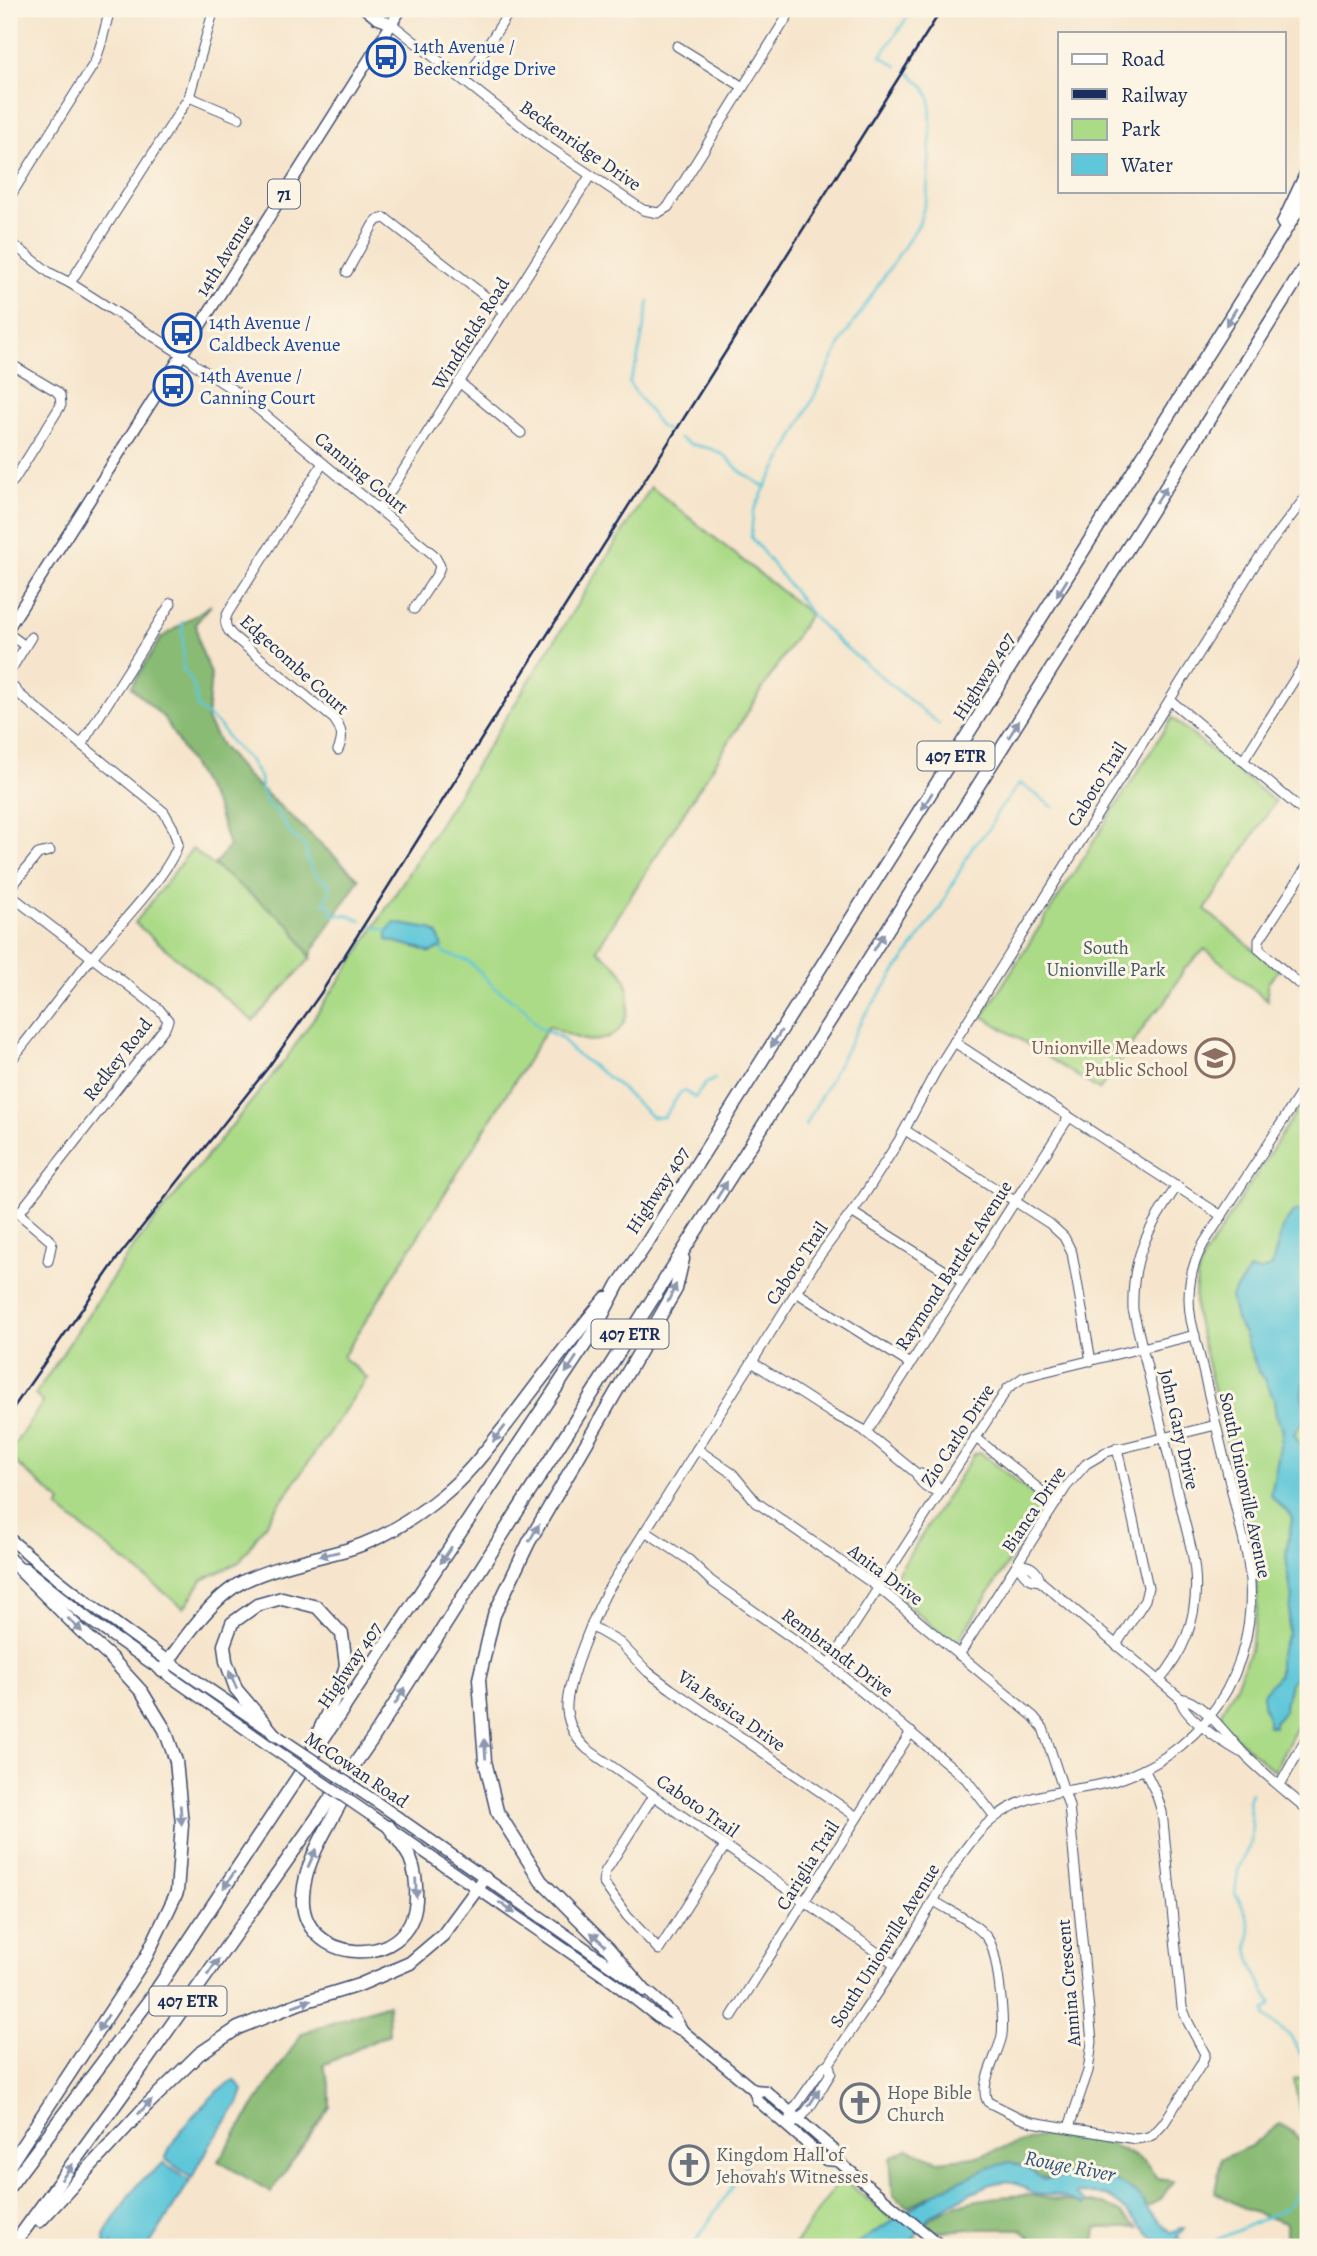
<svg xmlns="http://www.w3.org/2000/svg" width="1317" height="2256" viewBox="0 0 1317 2256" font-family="Alegreya,serif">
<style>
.green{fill:#acdb88;stroke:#648573;stroke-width:2}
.forest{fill:#89bb74;stroke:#527569;stroke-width:2}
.water{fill:#5ec7d9;stroke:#3c7b9c;stroke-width:2}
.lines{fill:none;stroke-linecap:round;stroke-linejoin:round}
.stream{stroke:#5ec7d9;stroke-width:2.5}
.minor-casing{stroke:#3c4a6e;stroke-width:11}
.major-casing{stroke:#3c4a6e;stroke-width:13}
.highway-casing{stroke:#3c4a6e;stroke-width:15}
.minor{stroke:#fff;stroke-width:9}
.major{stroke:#fff;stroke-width:10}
.highway{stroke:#fff;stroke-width:12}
.rail{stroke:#1b2f5e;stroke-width:2.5}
.major-bridge-casing{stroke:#3c4a6e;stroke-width:13;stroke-linecap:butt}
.major-bridge{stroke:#fff;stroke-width:10}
.oneway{fill:#8d97ae}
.labels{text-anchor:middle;stroke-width:6;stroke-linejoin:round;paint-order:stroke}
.shield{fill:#fcf5e5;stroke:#5e6a86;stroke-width:2}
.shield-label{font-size:18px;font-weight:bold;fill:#1b2f5e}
.transit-label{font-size:19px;fill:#164399;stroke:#fcf5e5;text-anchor:start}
.street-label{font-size:19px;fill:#1b2f5e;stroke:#fcf5e5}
.park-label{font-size:19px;fill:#3f5a68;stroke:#fcf5e5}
.education-label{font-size:19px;fill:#785e54;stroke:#fcf5e5;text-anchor:end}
.worship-label{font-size:19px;fill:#5b616d;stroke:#fcf5e5;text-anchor:start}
.water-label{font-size:21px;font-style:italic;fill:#2c557d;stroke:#fcf5e5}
</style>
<rect width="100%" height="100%" fill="#fcf5e5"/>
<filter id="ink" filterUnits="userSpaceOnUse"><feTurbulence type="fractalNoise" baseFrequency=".0143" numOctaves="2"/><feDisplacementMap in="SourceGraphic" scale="14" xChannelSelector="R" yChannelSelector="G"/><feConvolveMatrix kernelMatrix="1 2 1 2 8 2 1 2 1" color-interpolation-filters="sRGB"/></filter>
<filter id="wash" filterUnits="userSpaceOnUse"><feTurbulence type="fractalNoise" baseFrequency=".00686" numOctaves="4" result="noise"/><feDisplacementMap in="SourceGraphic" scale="28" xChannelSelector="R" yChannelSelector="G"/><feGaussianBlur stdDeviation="1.57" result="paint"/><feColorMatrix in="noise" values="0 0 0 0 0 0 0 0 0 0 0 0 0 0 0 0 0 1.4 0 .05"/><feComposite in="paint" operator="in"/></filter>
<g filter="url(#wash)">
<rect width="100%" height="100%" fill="#f6e5cc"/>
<!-- green -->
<g class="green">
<path d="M651 487 810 614 597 949C605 957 619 966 624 976 629 985 629 999 628 1009 627 1017 622 1028 616 1033 592 1049 571 1036 549 1026L343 1357 367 1378 239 1562 202 1580 184 1608 58 1508 61 1502 9 1457V1453L43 1402 35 1395 130 1251 285 1060 357 955Z"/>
<path d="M1172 718 1275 802 1205 910 1279 970 1267 984 1268 1001 1205 949 1184 969 1165 1003 1152 1015 1128 1051 1099 1090 983 1016Z"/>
<path d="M192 849 290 925 311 958 253 1021 135 923Z"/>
<path d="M1308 1093V1706L1274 1771 1225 1728 1220 1719 1222 1710 1235 1688 1250 1650 1257 1610V1585L1250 1539 1196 1316C1194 1294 1195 1275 1205 1255Z"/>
<path d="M980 1452 1042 1502 1044 1507 956 1644 952 1643 888 1588 974 1454Z"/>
<path d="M1308 2077V2116L1301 2118 1294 2079Z"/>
<path d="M841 2178 927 2247H793Z"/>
</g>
<!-- forest -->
<g class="forest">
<path d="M211 605 196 623 199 644 211 674 207 720 222 747 247 776 359 879 312 952 311 958 290 925 214 865 229 846 217 808 164 718 131 687 161 638Z"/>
<path d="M388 2004 389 2034 323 2065 330 2086V2107L271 2192 218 2161 302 2033Z"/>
<path d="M1280 2124 1290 2130 1308 2147V2247H1286V2223L1247 2210 1215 2192 1221 2159 1251 2146Z"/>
<path d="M1044 2135 1110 2144 1144 2161 1157 2179 1173 2181 1161 2199 1143 2209 1127 2191 1056 2178 1034 2177 964 2187 929 2196 909 2207 893 2195 890 2158 907 2149 939 2161 974 2157Z"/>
<path d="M1028 2195 1065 2201 1103 2204 1115 2209 1138 2228H1096L1094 2247H1038V2244L1020 2229H970L933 2232 926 2222C951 2200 996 2196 1028 2195Z"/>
</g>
<!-- water -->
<g class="water">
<path d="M394 923 430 929 438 934 442 947 430 953 419 948 387 940V931Z"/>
<path d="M1294 1211 1308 1212V1361L1302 1394 1306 1409 1305 1418 1294 1434 1308 1457V1615L1306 1625 1308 1647 1307 1655 1299 1673 1290 1683 1284 1711 1274 1722V1727L1268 1726V1719L1263 1705V1694L1279 1674V1655L1288 1634 1290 1609 1293 1598 1288 1576 1286 1553 1292 1519C1289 1509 1276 1505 1271 1495L1283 1430 1276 1417 1274 1400 1265 1379 1258 1371 1244 1334 1236 1320 1231 1297 1250 1269 1260 1272 1272 1266 1282 1228Z"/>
<path d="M236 2081 243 2090 238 2104 210 2145 192 2178 165 2159C169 2153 168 2149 172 2144 181 2128 220 2083 236 2081Z"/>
<path d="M1010 2162 1027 2168 1044 2180C1078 2170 1110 2173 1138 2195 1142 2198 1144 2204 1147 2208 1153 2217 1163 2224 1171 2232H1175L1180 2228H1184L1177 2237 1189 2247H1163L1112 2198 1106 2195 1076 2193 1075 2195 1086 2202 1084 2205C1075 2201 1066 2199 1058 2196 1051 2194 1043 2196 1035 2194 1028 2192 1023 2186 1016 2183 1006 2179 985 2184 978 2191L971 2193 930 2216 910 2243 899 2247H852L945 2187 991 2167Z"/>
<path d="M163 2163 190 2181 148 2247H112V2244L110 2247H105L104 2236 109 2226 137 2185Z"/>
</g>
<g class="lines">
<!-- stream -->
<g class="stream">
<path d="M897 66 881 56 913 9"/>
<path d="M907 71 924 86 930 98 931 127 927 196 919 224 844 337 790 444 765 488 753 512 751 537 816 620 840 643 939 724"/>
<path d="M649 301 637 362 629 383 660 426 668 431"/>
<path d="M679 438 690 444 712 449 725 456 741 472 765 487"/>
<path d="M182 622C182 639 185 654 183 670 196 681 194 693 198 708L220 726 231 743 250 761 260 778 261 790 268 805 276 810 291 834 298 839 306 848 307 860 316 875 329 884 328 896 324 903 328 904 333 910 332 915H348L361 921"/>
<path d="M371 925 387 931"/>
<path d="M441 949 444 953 468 961 474 966 494 987 524 1008 538 1027 562 1038 571 1050 614 1082 652 1117H664L680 1093 685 1091 695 1098 705 1084 715 1079"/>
<path d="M805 1126 863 1018 940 908 973 846 990 828 996 814 1020 783 1053 807"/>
<path d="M1251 1793 1248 1802 1252 1825 1251 1842 1238 1870 1235 1894C1243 1906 1251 1920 1250 1935 1250 1936 1248 1945 1248 1946 1249 1962 1262 1988 1271 2002V2005L1265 2010V2016L1290 2036 1308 2064"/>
<path d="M1289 2205 1308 2179"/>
<path d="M1214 2241 1285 2209"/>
<path d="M692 2247 756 2150"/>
</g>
</g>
</g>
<g filter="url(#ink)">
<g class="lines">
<!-- minor casing -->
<g class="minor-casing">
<g id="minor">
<path d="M392 24 544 144 643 210 658 213 668 207 792 9"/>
<path d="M677 46 743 87"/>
<path d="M465 81 511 9"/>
<path d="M189 97 239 118"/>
<path d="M9 198 95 62 101 44 110 9"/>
<path d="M9 241 50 273 70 283 192 361 194 364 241 395 434 555 440 566 438 573 414 609"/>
<path d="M347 272 373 225 377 220 385 218 504 311"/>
<path d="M70 283 189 97 214 9"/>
<path d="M9 363 56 391 60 395 61 405 14 480 9 485"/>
<path d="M459 382 521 433"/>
<path d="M323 463 229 611C223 621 225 628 233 636L334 719C342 730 344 737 338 750"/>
<path d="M379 509 590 176"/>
<path d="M9 634 25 646"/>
<path d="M9 673 31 637"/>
<path d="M9 682 19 694 164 812 173 828 178 844C169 875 115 929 93 956 64 991 37 1028 9 1063"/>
<path d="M1170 700 1308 815"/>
<path d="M81 745 171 603"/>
<path d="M1243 761 1308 658"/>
<path d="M1308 865 1259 940V949L1298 983 1304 982 1308 979"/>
<path d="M9 890 38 854 50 851"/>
<path d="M9 894 159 1009 168 1020 166 1026 19 1213"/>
<path d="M954 1042 1222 1216"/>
<path d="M905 1130 1050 1224 1064 1237 1072 1253 1091 1361"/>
<path d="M9 1205 52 1242 48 1261"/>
<path d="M853 1213 963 1282"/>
<path d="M796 1292 910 1364"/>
<path d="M752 1362 831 1413 862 1429 916 1473C929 1475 934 1481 941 1492"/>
<path d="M867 1432 1069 1117"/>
<path d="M975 1437 1056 1503"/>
<path d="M697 1449 733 1474 756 1502 879 1588 1034 1717 1043 1728 1069 1806 1092 2042 1088 2071 1069 2127"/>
<path d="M916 1473C921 1485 928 1489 941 1492"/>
<path d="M645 1531 689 1560 711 1581 829 1664 966 1779 995 1817"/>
<path d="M1017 1564C1023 1573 1028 1581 1040 1581L1180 1698C1204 1701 1229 1739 1245 1755 1265 1775 1287 1792 1308 1810"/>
<path d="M1017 1564C1029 1565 1037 1568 1040 1581"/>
<path d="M591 1626 620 1643 648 1672 671 1689 857 1817"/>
<path d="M1116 1645 1145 1600 1148 1587 1117 1448"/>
<path d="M959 1655 1066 1487 1086 1464 1106 1452 1216 1425"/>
<path d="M829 1664 1008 1388 1024 1377 1035 1374 1195 1335"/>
<path d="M1159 1681C1191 1644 1202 1600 1192 1552L1133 1310C1131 1256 1149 1228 1177 1186"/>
<path d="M1180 1698C1182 1717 1224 1743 1240 1752"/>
<path d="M1280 1785 1308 1735"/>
<path d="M653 1796 605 1872 603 1882 627 1916 659 1950 725 1846"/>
<path d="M934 1901C951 1912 976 1922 988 1939 998 1953 1004 2017 1002 2035 999 2054 977 2086 988 2102L1020 2118 1032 2122 1136 2139 1148 2137 1154 2134 1164 2123 1202 2063 1205 2054 1188 2022 1182 2007 1162 1812 1156 1793 1144 1769"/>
<path d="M895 1965 587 1749C576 1739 569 1726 567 1711 565 1684 593 1619 606 1593L817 1259 861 1200 898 1142 936 1071 1259 558 1308 494"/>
<path d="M732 2016 911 1732"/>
<path d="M794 2123C808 2115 822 2086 831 2073L829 2064"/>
<path d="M788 2126 791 2113 824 2066 829 2064C856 2023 885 1982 911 1940 934 1902 954 1856 986 1825 1027 1787 1067 1795 1114 1781 1217 1749 1268 1649 1245 1546L1191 1320C1186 1292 1190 1267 1204 1243L1308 1082"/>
</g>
</g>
<!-- major casing -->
<g class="major-casing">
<g id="major">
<path d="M365 9 376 18 392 24"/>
<path d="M9 627 401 9"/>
<path d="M9 1538C89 1608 177 1668 265 1727"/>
<path d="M25 1568 92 1622 271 1747"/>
<path d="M375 1801 651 1994 673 2014 683 2031"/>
<path d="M369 1814 614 1983 664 2022 683 2031 754 2090 766 2091 834 2150 838 2161 942 2247"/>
<path d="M754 2090 757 2100 826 2160 838 2161"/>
</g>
</g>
<!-- highway casing -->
<g class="highway-casing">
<g id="highway">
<path d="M1283 223 1308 170"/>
<path d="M9 1559 80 1630 111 1658 142 1692 165 1730 176 1761 182 1824 177 1892 146 1957 9 2166"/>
<path d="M162 1671C182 1641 212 1597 244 1581 277 1566 312 1559 346 1550 381 1540 415 1518 443 1495 468 1475 487 1449 507 1424 539 1382 571 1338 606 1298"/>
<path d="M274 1734 236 1689 226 1661 224 1645 232 1623 257 1605 282 1598 317 1607 342 1634 346 1665 340 1686 313 1744"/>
<path d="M348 1788C332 1823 306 1855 303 1895 298 1964 411 1974 416 1900 417 1885 416 1872 410 1858 404 1847 396 1837 389 1827"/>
<path d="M644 1990 607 1947 541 1881 497 1811 485 1761 479 1679 494 1615 529 1542 676 1289 683 1259"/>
<path d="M9 2187 153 1995 594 1331 618 1285 647 1243 1308 194"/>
<path d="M40 2221 145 2107 199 2054 238 2028 300 2003 359 1985 410 1963 443 1935 485 1878"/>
<path d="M12 2247 123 2094 373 1738 843 1000 1308 262"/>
</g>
</g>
<!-- minor -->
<use href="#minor" class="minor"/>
<!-- major -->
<use href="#major" class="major"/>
<!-- highway -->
<use href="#highway" class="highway"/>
<!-- rail -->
<path class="rail" d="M9 1414 119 1256 267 1069 321 993 942 9"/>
<!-- major-bridge casing -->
<g class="major-bridge-casing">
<g id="major-bridge">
<path d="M279 1737 375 1801"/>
<path d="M271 1747 369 1814"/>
</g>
</g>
<!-- major-bridge -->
<use href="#major-bridge" class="major-bridge"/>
</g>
<!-- one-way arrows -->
<defs><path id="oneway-solid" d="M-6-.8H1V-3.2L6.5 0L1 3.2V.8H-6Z" transform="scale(1.75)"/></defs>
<g class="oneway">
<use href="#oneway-solid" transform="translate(1231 317) rotate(122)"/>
<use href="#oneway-solid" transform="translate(1161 495) rotate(-58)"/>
<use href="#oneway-solid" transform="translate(1062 588) rotate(122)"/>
<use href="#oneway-solid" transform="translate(1014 729) rotate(-58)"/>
<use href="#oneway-solid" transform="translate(927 801) rotate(122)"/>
<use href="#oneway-solid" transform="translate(879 942) rotate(-58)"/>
<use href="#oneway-solid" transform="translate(776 1039) rotate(122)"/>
<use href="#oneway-solid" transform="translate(722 1190) rotate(-58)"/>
<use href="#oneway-solid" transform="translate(672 1293) rotate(-65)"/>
<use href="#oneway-solid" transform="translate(571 1365) rotate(124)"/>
<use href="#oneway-solid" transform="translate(499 1434) rotate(128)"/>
<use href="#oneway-solid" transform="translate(534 1533) rotate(-60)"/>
<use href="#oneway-solid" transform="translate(329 1554) rotate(167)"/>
<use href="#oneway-solid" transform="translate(446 1555) rotate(124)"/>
<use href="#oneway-solid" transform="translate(75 1625) rotate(44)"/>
<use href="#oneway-solid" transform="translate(233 1680) rotate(-113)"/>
<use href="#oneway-solid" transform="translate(400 1696) rotate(-58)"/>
<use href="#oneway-solid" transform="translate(485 1749) rotate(-94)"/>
<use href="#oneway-solid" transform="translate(181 1815) rotate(86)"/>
<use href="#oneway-solid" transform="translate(312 1858) rotate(-66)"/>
<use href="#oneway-solid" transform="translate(229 1880) rotate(124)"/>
<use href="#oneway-solid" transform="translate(416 1888) rotate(88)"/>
<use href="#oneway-solid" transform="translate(507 1908) rotate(35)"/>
<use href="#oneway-solid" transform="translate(598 1939) rotate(-137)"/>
<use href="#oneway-solid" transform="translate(213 1967) rotate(-55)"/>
<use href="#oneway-solid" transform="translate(302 2003) rotate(-19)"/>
<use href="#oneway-solid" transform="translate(103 2023) rotate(123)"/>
<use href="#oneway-solid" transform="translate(814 2098) rotate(-57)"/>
<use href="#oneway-solid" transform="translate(145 2107) rotate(-46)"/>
<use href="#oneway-solid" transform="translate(67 2172) rotate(-54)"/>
</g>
</g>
<!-- icons -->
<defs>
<g id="bus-ring" transform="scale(2.0125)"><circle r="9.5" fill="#fcf5e5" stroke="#1a4fb4" stroke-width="1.5"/><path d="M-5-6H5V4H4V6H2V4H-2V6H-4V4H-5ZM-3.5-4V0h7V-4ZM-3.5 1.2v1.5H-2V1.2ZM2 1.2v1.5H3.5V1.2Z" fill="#1a4fb4"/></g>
<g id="school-ring" transform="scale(2.0125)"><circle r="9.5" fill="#fcf5e5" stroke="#8d6e63" stroke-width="1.5"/><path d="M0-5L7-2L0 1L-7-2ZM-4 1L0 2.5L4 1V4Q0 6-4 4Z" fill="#8d6e63"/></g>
<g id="church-ring" transform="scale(2.0125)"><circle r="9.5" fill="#fcf5e5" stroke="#6b7280" stroke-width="1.5"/><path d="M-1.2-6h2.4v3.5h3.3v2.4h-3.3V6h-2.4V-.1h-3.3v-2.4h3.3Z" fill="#6b7280"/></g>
</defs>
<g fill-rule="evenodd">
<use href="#bus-ring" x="386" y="57"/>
<use href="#bus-ring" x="182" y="333"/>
<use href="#bus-ring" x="173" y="386"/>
<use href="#school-ring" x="1215" y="1058"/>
<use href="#church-ring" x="860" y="2103"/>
<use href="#church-ring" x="689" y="2165"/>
</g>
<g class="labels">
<!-- shield labels -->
<g class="shield">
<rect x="268" y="179.5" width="32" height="29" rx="5"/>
<rect x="917.5" y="741.5" width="77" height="29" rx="5"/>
<rect x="591.5" y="1319.5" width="77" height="29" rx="5"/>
<rect x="149.5" y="1986.5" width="77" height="29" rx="5"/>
</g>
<g class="shield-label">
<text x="284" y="200">71</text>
<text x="956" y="762">407 ETR</text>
<text x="630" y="1340">407 ETR</text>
<text x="188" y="2007">407 ETR</text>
</g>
<!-- transit labels -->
<g class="transit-label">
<text x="413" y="53">14th Avenue /<tspan x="413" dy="22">Beckenridge Drive</tspan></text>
<text x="209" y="329">14th Avenue /<tspan x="209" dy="22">Caldbeck Avenue</tspan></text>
<text x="200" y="382">14th Avenue /<tspan x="200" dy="22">Canning Court</tspan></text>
</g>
<!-- street labels -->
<g class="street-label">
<text transform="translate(581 145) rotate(35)" y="7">Beckenridge Drive</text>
<text transform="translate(224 255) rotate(-58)" y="7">14th Avenue</text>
<text transform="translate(470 333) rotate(-58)" y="7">Windfields Road</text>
<text transform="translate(362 472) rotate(40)" y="7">Canning Court</text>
<text transform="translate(295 664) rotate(42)" y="7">Edgecombe Court</text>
<text transform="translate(983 676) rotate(-58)" y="7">Highway 407</text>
<text transform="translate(1096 784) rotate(-58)" y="7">Caboto Trail</text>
<text transform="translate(117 1059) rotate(-52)" y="7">Redkey Road</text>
<text transform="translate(657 1190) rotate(-57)" y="7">Highway 407</text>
<text transform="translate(796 1263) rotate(-56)" y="7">Caboto Trail</text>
<text transform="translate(953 1265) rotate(-57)" y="7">Raymond Bartlett Avenue</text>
<text transform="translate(1180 1429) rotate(77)" y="7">John Gary Drive</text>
<text transform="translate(957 1435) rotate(-57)" y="7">Zio Carlo Drive</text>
<text transform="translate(1246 1485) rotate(78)" y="7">South Unionville Avenue</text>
<text transform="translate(1033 1509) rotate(-56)" y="7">Bianca Drive</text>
<text transform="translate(886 1574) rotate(37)" y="7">Anita Drive</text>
<text transform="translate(838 1652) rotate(37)" y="7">Rembrandt Drive</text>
<text transform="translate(349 1665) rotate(-56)" y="7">Highway 407</text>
<text transform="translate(732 1710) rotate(35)" y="7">Via Jessica Drive</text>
<text transform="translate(357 1769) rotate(34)" y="7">McCowan Road</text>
<text transform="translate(698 1805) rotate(35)" y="7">Caboto Trail</text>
<text transform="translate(807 1865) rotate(-58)" y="7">Cariglia Trail</text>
<text transform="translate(884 1945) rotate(-58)" y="7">South Unionville Avenue</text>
<text transform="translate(1068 1983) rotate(-95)" y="7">Annina Crescent</text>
</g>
<!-- park labels -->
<g class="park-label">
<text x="1106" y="954">South<tspan x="1106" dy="22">Unionville Park</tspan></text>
</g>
<!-- education labels -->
<g class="education-label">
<text x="1188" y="1054">Unionville Meadows<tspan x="1188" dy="22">Public School</tspan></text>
</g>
<!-- worship labels -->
<g class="worship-label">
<text x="887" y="2099">Hope Bible<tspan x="887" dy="22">Church</tspan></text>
<text x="716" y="2161">Kingdom Hall of<tspan x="716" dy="22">Jehovah's Witnesses</tspan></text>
</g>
<!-- water labels -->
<g class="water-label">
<text transform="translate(1070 2166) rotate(11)" y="7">Rouge River</text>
</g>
</g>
<!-- margin -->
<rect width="1317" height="2256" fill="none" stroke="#fcf5e5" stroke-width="35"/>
<!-- legend -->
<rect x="1058" y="32" width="228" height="161" fill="#fcf5e5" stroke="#a2a6af" stroke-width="2"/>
<rect x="1072" y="54" width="35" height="10" fill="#ffffff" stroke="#a2a6af" stroke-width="2"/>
<text x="1121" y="66" font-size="21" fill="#1b2f5e">Road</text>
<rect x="1072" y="89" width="35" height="10" fill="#1b2f5e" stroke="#a2a6af" stroke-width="2"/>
<text x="1121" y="102" font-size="21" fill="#1b2f5e">Railway</text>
<rect x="1072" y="119" width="35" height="21" fill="#acdb88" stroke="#a2a6af" stroke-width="2"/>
<text x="1121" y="136" font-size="21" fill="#1b2f5e">Park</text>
<rect x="1072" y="154" width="35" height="21" fill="#5ec7d9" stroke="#a2a6af" stroke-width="2"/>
<text x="1121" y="172" font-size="21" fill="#1b2f5e">Water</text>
</svg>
